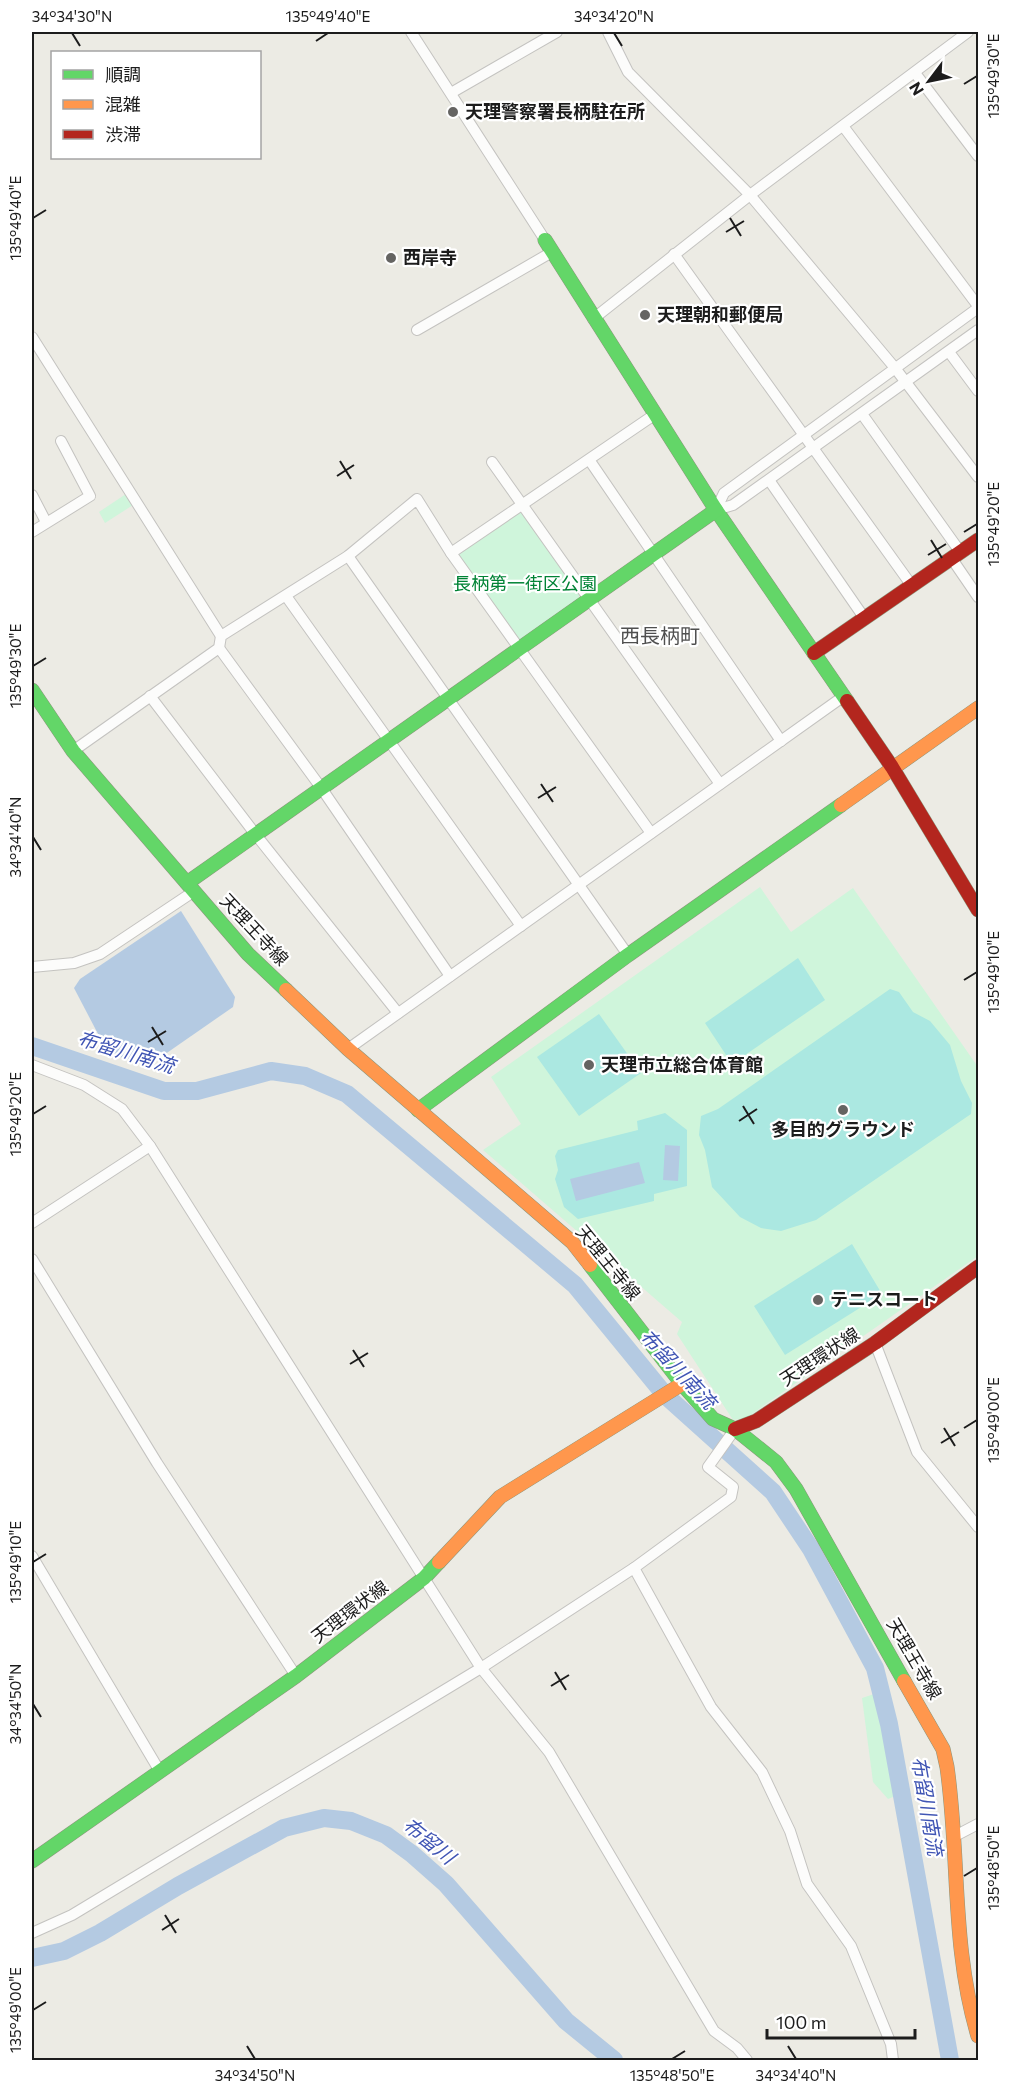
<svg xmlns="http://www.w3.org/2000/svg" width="1010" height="2092" viewBox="0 0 1010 2092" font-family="Commissioner,'Noto Sans JP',sans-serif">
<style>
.park{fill:#cff5db}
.pitch{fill:#abe8e1}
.water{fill:#b4cae2}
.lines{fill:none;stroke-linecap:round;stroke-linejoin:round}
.river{stroke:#b4cae2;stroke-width:18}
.street-casing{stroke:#c4c3c0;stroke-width:12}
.fast-casing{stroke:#8c967c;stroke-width:15}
.slow-casing{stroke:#8c967c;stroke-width:15}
.jam-casing{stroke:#8c967c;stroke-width:15}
.street{stroke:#fcfcfb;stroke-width:10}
.fast{stroke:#63d668;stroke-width:14}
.slow{stroke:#ff974d;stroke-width:14}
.jam{stroke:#b3261e;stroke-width:14}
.ticks{fill:none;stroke:#1c1c1c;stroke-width:2}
.poi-dot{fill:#656462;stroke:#fff;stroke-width:2}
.labels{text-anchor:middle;stroke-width:4.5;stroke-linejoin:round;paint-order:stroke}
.poi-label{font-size:18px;font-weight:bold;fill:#1c1c1c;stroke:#fff;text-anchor:start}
.park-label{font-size:18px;fill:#018335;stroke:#fff}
.street-label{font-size:18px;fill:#1c1c1c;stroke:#fff}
.neighbourhood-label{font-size:20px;fill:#4f4f4f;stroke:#fff}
.water-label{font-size:20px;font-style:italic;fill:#4055b4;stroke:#fff}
.neatline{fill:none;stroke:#1c1c1c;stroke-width:2}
.ticks-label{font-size:15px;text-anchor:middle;fill:#1c1c1c}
</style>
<rect width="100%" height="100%" fill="#ecebe4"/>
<!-- park -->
<g class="park">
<path d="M126 494 133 505 105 523 99 512Z"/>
<path d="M526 512 579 585V601L518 645 457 559 460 553 517 513Z"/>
<path d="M760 887 791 932 853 888 978 1067V1256L746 1418 733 1420 677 1334 682 1322 483 1150 521 1124 491 1077Z"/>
<path d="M877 1693 893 1755 900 1794 888 1799 873 1782 862 1698Z"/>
</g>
<!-- pitch -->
<g class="pitch">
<path d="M798 958 825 1000 732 1064 705 1023Z"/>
<path d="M890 989 899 992 913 1012 930 1021 950 1045 961 1081 972 1103 971 1114 816 1220 781 1231 761 1228 740 1217 712 1187 705 1150 699 1135 701 1116 718 1109Z"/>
<path d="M599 1014 641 1073 579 1116 537 1057Z"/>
<path d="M665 1113 687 1130V1186L654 1194V1201L578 1219 564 1207 555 1179 558 1170 555 1156 558 1150 638 1130 637 1121Z"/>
<path d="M852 1244 882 1294 785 1355 754 1306Z"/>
</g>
<!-- water -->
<g class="water">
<path d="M181 911 235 997 233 1007 148 1066 108 1053 74 988 80 979Z"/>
<path d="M665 1145 680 1146 678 1181 663 1180Z"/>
<path d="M639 1162 645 1183 576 1201 570 1179Z"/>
</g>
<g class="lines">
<!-- river -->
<g class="river">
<path d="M32 1046 164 1091H197L271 1071 305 1076 347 1094 575 1285 665 1395 773 1492 811 1549 875 1668 889 1724 950 2060"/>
<path d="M32 1958 64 1951 100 1933 178 1886 284 1828 324 1818 351 1821 386 1835 412 1854 446 1884 566 2021 614 2060"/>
</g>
<!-- street casing -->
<g class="street-casing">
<g id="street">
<path d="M411 32 545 240"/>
<path d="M608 32 628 72 750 195 895 368 978 477"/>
<path d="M915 73 978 156"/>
<path d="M451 93 557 32"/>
<path d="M843 126 978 306"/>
<path d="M674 254 912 586"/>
<path d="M593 319 750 195 968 32"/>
<path d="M417 330 552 252"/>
<path d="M32 337 221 636"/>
<path d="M949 352 978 391"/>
<path d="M862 414 961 553"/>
<path d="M590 461 781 741"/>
<path d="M492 462 720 784"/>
<path d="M769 480 865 619"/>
<path d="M32 495 46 522"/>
<path d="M716 510 724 493 978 308"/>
<path d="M716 510 733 505 978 330"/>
<path d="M32 532 90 496 61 441"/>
<path d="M451 553 654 415"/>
<path d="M348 556 628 955"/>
<path d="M952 559 978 597"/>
<path d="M286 596 521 926"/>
<path d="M219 648 322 789 450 976"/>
<path d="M150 696 256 835 398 1013"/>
<path d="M73 751 219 648 221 636 348 556 417 499 451 553 651 833"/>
<path d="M32 967 74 963 100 954 193 892"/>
<path d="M348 1049 844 696"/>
<path d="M32 1065 84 1085 122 1109 150 1146 481 1668 549 1752 714 2031 737 2048 747 2060"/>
<path d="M32 1223 150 1146"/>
<path d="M32 1259 157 1463 296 1676"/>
<path d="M875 1343 917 1452 978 1527"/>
<path d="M32 1556 159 1770"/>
<path d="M634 1568 711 1707 762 1772 790 1831 807 1884 851 1946 891 2044 893 2060"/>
<path d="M955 1836 978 1824"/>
<path d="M32 1933 72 1915 481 1668 634 1568 731 1497 733 1487 708 1467 735 1429"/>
</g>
</g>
<!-- fast casing -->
<g class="fast-casing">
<g id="fast">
<path d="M545 240 716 510 847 701"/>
<path d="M32 690 73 751 248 954 286 990"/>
<path d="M187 883 716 510"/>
<path d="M418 1110 628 955 841 805"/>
<path d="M590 1265 682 1384 713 1419 735 1429 776 1462 796 1489 904 1681"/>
<path d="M32 1861 296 1676 424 1578 439 1562"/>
</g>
</g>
<!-- slow casing -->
<g class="slow-casing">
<g id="slow">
<path d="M841 805 978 708"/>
<path d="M286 990 348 1049 572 1242 590 1265"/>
<path d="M439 1562 500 1497 682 1384"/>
<path d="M904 1681 943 1749 947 1767C960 1858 951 1946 978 2036"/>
</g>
</g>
<!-- jam casing -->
<g class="jam-casing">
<g id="jam">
<path d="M814 653 978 540"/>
<path d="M847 701 892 767 978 910"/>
<path d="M735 1429 756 1421 875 1343 978 1267"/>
</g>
</g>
<!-- street -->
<use href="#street" class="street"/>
<!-- fast -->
<use href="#fast" class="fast"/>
<!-- slow -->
<use href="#slow" class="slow"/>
<!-- jam -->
<use href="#jam" class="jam"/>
</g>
<!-- ticks -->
<path class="ticks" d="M72 33 80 46M614 33 622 46M316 41 328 33M964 84 977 76M33 218 46 210M730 218 741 236M726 232 744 221M340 461 351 479M337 476 354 465M964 532 977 524M931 540 942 558M928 555 946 544M33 666 46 658M541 784 553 802M538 798 556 787M33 837 41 850M964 980 977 972M152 1027 163 1045M148 1042 166 1031M743 1106 754 1124M33 1114 46 1106M739 1121 757 1109M353 1350 364 1367M350 1364 368 1353M944 1428 955 1446M964 1428 977 1420M941 1443 959 1432M33 1562 46 1554M555 1672 566 1690M551 1686 569 1675M33 1704 41 1717M964 1876 977 1868M165 1915 176 1933M162 1930 179 1919M33 2010 46 2002M247 2046 255 2059M788 2046 796 2059M672 2059 685 2051"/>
<!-- markers -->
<g class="poi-dot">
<circle cx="453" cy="112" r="6"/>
<circle cx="391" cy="258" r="6"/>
<circle cx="645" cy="315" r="6"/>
<circle cx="589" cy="1065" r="6"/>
<circle cx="843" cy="1110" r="6"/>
<circle cx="818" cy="1300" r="6"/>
</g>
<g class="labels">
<!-- poi labels -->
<g class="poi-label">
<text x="465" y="118">天理警察署長柄駐在所</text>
<text x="403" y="264">西岸寺</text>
<text x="657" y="321">天理朝和郵便局</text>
<text x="601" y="1071">天理市立総合体育館</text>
<text x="843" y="1136" text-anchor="middle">多目的グラウンド</text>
<text x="830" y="1306">テニスコート</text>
</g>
<!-- park labels -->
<g class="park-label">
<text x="525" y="590">長柄第一街区公園</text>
</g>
<!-- street labels -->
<g class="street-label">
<text transform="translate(254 930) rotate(47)" y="6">天理王寺線</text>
<text transform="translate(608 1263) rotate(51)" y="6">天理王寺線</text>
<text transform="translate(820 1357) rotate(-33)" y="6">天理環状線</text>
<text transform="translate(350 1612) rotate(-37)" y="6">天理環状線</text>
<text transform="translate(914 1659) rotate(60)" y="6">天理王寺線</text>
</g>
<!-- neighbourhood labels -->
<g class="neighbourhood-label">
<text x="660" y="643">西長柄町</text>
</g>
<!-- water labels -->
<g class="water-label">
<text transform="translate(126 1052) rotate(17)" y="7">布留川南流</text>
<text transform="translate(678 1369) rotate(47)" y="7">布留川南流</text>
<text transform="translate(927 1806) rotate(80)" y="7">布留川南流</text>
<text transform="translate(429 1841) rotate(39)" y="7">布留川</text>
</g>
</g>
<!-- border -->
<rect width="1010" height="2092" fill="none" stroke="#ffffff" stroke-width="66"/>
<!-- legend -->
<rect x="51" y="51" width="210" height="108" fill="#ffffff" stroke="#a4a4a4" stroke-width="1.5"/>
<rect x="63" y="70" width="30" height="9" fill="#63d668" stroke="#a4a4a4" stroke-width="1.5"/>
<text x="105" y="81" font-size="18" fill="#1c1c1c">順調</text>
<rect x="63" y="100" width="30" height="9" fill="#ff974d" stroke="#a4a4a4" stroke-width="1.5"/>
<text x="105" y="111" font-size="18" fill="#1c1c1c">混雑</text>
<rect x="63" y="130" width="30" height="9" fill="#b3261e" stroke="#a4a4a4" stroke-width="1.5"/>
<text x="105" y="141" font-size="18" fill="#1c1c1c">渋滞</text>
<!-- north arrow -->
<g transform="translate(929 81) rotate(238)" stroke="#ffffff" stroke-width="4.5" paint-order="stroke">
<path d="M0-4.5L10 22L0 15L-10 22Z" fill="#1c1c1c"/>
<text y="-9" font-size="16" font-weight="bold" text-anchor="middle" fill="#1c1c1c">N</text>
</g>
<!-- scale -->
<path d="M767 2029v9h148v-9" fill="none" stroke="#1c1c1c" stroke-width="3"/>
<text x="776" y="2029" font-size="18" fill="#1c1c1c" stroke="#ffffff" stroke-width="4.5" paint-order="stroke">100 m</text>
<rect x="33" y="33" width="944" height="2026" class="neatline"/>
<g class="ticks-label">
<text x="72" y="22">34°34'30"N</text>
<text x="328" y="22">135°49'40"E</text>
<text x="614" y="22">34°34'20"N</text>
<text transform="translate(994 76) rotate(-90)" y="5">135°49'30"E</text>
<text transform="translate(16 218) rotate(-90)" y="5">135°49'40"E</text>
<text transform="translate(994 524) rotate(-90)" y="5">135°49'20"E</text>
<text transform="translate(16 666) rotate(-90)" y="5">135°49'30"E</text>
<text transform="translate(16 837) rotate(-90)" y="5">34°34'40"N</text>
<text transform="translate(994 972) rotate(-90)" y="5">135°49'10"E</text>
<text transform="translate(16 1114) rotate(-90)" y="5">135°49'20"E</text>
<text transform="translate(994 1420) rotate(-90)" y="5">135°49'00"E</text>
<text transform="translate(16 1562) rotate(-90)" y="5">135°49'10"E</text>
<text transform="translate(16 1704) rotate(-90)" y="5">34°34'50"N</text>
<text transform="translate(994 1868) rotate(-90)" y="5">135°48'50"E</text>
<text transform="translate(16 2010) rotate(-90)" y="5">135°49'00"E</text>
<text x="255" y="2081">34°34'50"N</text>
<text x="672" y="2081">135°48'50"E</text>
<text x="796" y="2081">34°34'40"N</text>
</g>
</svg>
